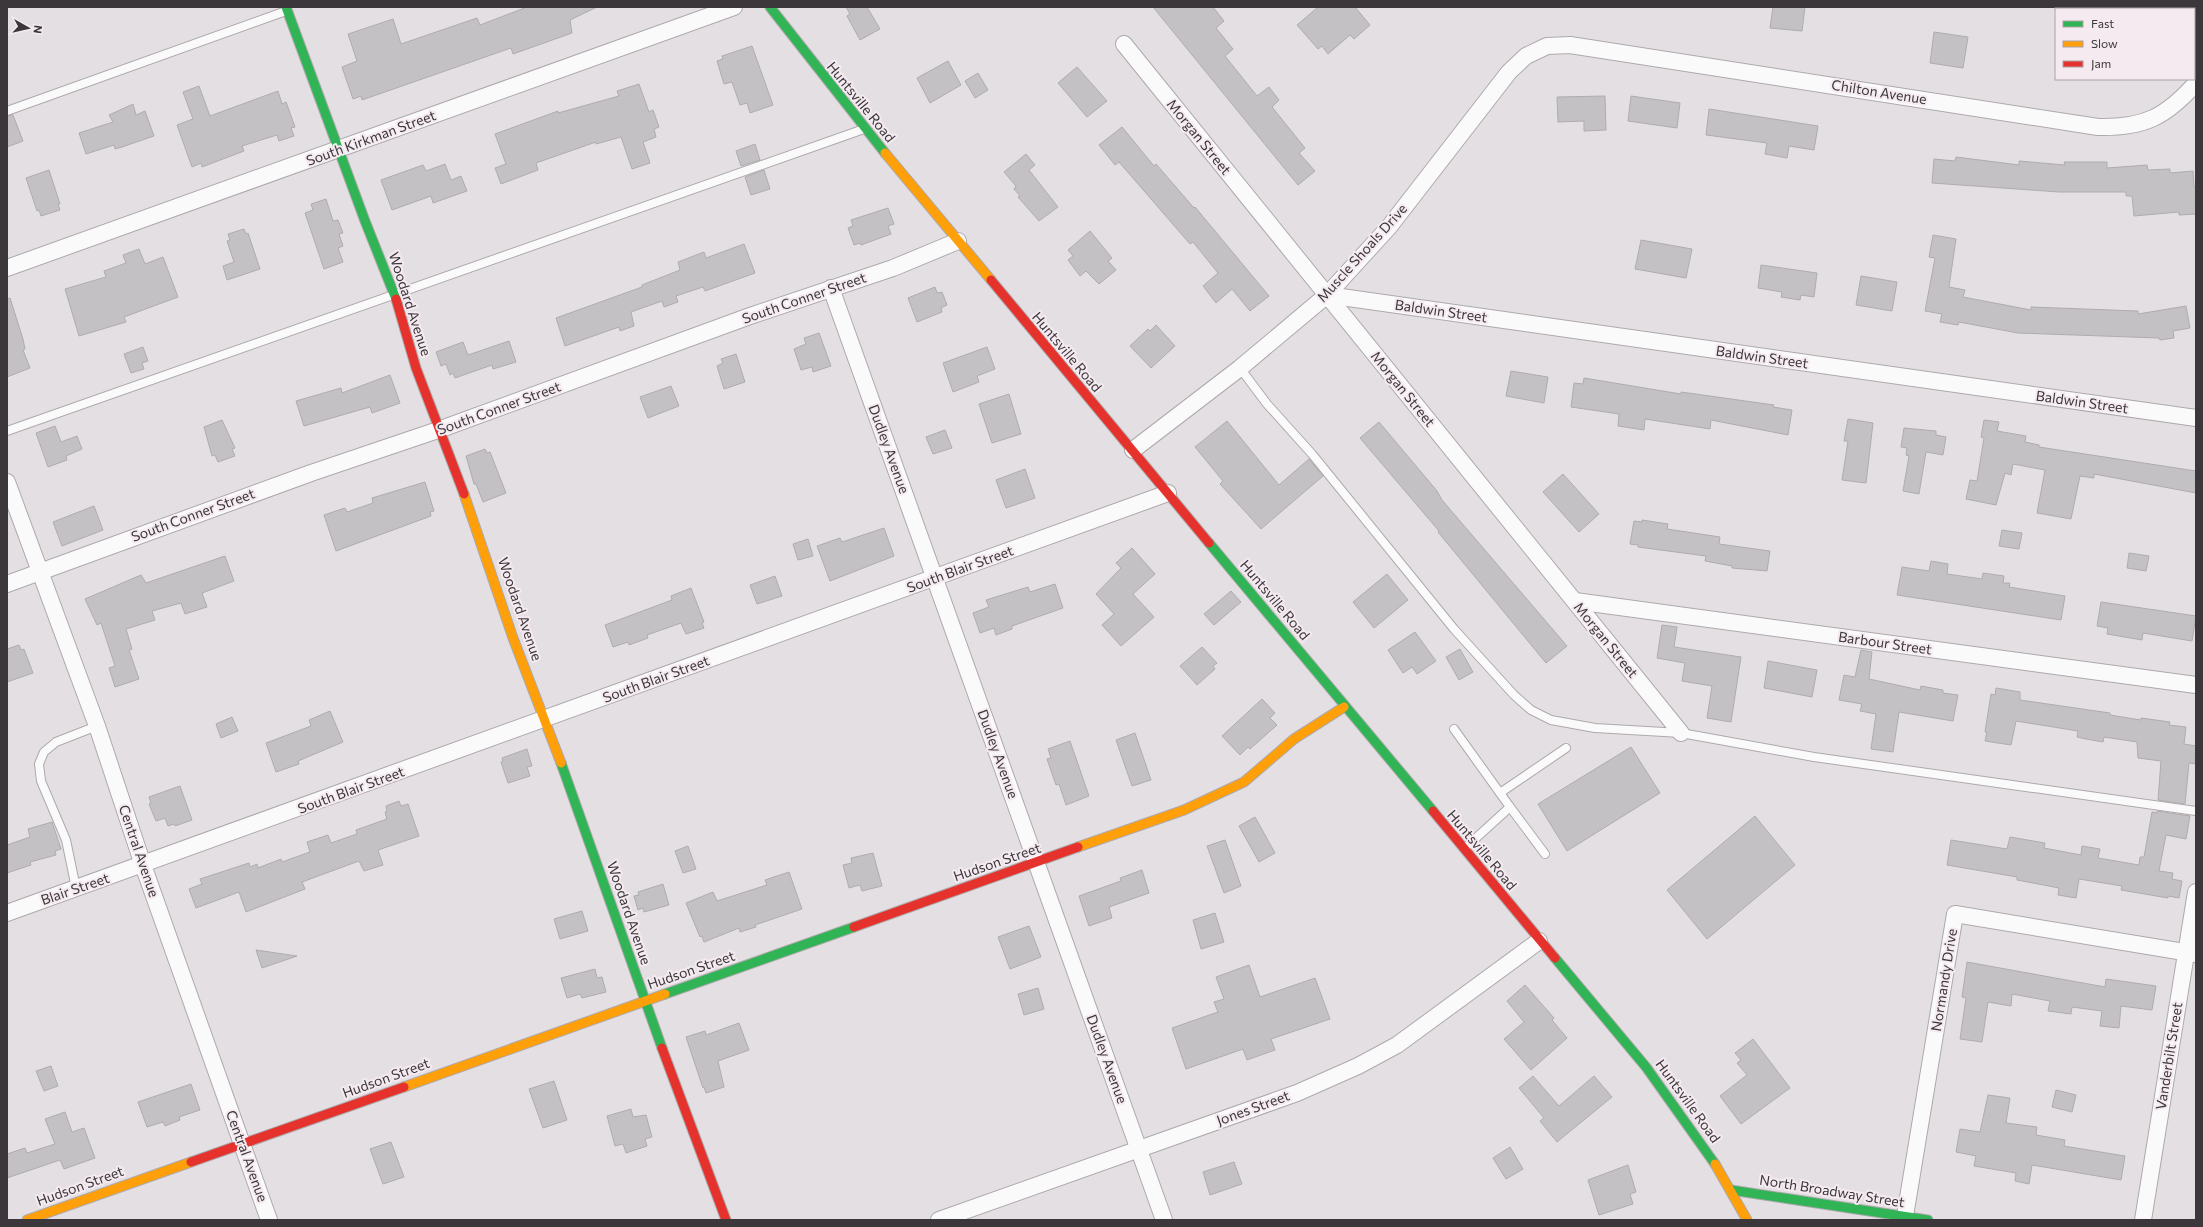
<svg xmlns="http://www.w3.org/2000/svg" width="2203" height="1227" viewBox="0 0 2203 1227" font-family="Commissioner,sans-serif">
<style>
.building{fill:#c4c1c4;stroke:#afacaf}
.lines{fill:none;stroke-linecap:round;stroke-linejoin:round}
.lane-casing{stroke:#ada9ac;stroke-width:10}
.street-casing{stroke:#ada9ac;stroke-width:18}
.fast-casing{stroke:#ada9ac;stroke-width:11}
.slow-casing{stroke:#ada9ac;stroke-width:11}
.jam-casing{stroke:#ada9ac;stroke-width:11}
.lane{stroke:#fbfafb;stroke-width:8}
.street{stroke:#fbfafb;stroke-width:16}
.fast{stroke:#30b455;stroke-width:9}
.slow{stroke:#ff9f0a;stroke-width:9}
.jam{stroke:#e5322d;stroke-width:9}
.labels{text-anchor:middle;stroke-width:4;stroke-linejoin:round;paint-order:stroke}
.street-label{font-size:14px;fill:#3b373a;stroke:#f4eaf0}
</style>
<rect width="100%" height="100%" fill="#e4dfe2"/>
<!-- building -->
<g class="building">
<path d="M527 7H597L570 20 572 33 513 54 511 48 362 100 361 96 353 99 342 67 357 61 348 34 393 19 401 44 477 18 480 25Z"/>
<path d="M846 7H867L880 29 860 40 847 16 850 14Z"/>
<path d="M1153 7H1213L1224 21 1216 28 1233 49 1225 56 1257 96 1269 87 1279 100 1272 107 1305 148 1299 153 1315 171 1298 185Z"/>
<path d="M1318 7H1355L1370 25 1354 39 1350 35 1328 54 1322 46 1318 49 1297 25Z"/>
<path d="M1773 7H1805L1802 31 1770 28Z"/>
<path d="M1934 32 1968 37 1963 68 1930 63Z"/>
<path d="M752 46 773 105 750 113 747 103 740 105 732 82 724 84 717 61 723 59 722 56Z"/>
<path d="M948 61 961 85 930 103 917 78Z"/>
<path d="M1077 67 1107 101 1087 117 1058 83Z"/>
<path d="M978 73 988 90 975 98 965 81Z"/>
<path d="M639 84 649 112 653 110 659 127 654 129 656 137 643 142 650 163 632 169 621 137 596 144V142L536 163 538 170 501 184 495 168 506 164 495 134 558 111V113L619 96 617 91Z"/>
<path d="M199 86 210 116 278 91 282 104 286 102 295 127 291 128 294 136 279 141 277 135 242 146 244 151 202 167 201 163 192 167 177 125 193 119 183 92Z"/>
<path d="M1605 96 1606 130 1584 131V121L1558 122 1557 97Z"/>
<path d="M1631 96 1680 103 1677 128 1628 121Z"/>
<path d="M133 104 136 115 145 111 154 136 122 147 115 149 114 145 86 154 79 133 113 122 109 115Z"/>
<path d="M1709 109 1818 126 1814 150 1789 146 1787 158 1765 154 1767 143 1706 135Z"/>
<path d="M13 115 23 141 7 147V116Z"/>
<path d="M1122 127 1154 166 1156 164 1194 208 1195 207 1269 296 1250 311 1232 289 1216 303 1203 286 1218 273 1193 242 1190 244 1119 162 1115 165 1099 145Z"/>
<path d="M755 144 760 160 741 166 736 151Z"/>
<path d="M1026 154 1035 165 1029 170 1058 207 1039 221 1018 197 1020 196 1014 189 1016 186 1004 172Z"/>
<path d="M1956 157 2019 165V161L2065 165 2064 162H2107V168L2147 165 2148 170 2170 169V173L2193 171 2194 187H2196V214L2179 215V212L2134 216 2132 196H2126V192H2059L1932 183 1934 159 1955 161Z"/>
<path d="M445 164 451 180 461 176 467 191 433 203 431 196 392 210 381 180 423 165 426 171Z"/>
<path d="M49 170 60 204H58L60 210 41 216 39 210 37 211 26 178Z"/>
<path d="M764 170 770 189 751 195 745 177Z"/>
<path d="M326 199 333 221 338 220 343 233 339 234 343 246 338 248 343 262 324 269 305 213 313 210 311 204Z"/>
<path d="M888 208 894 224 888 226 891 234 861 245 860 243 854 245 848 228 853 226 851 220Z"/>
<path d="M244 229 246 234 248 233 260 269 227 280 223 266 234 262 227 241 230 240 228 234Z"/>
<path d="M1090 231 1112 258 1108 261 1116 270 1099 284 1086 271 1080 276 1068 260 1073 256 1068 250Z"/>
<path d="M1933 235 1956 239 1949 287 1965 290 1963 297 2031 310V307L2138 311V314L2186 306 2190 328 2173 331 2174 338 2160 340 2159 338 2018 333 1959 322 1958 325 1940 322 1942 314 1925 311 1935 258 1929 257Z"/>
<path d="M1641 240 1692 249 1686 278 1635 269Z"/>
<path d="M744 244 755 273 705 291 703 287 676 296 678 302 664 307 662 301 631 312 634 326 620 331 619 327 565 346 556 318 642 287V285L680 270 678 262 704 252 706 258Z"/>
<path d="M139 249 145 264 163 257 178 297 124 317 126 322 79 336 65 289 106 277 104 271 126 263 123 255Z"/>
<path d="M1761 265 1817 273 1814 297 1801 295 1800 300 1781 297 1782 292 1758 288Z"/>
<path d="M1861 276 1897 282 1892 311 1856 305Z"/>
<path d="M935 287 937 293 942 292 947 305 941 308 942 312 917 322 908 298Z"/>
<path d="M10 298 23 339 25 349 23 350 30 368 7 377V299Z"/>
<path d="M1156 325 1175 346 1151 368 1130 346 1148 329 1150 331Z"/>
<path d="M819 333 831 366 813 372 812 367 801 370 794 349 806 344 804 338Z"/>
<path d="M509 341 516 362 493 369 492 365 455 378 453 373 450 375 446 364 441 366 436 352 463 342 468 355Z"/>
<path d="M143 347 148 361 142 363 144 369 131 373 124 354Z"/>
<path d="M987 347 995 369 977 376 979 382 953 392 943 363Z"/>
<path d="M736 354 745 382 724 389 717 366 723 363 721 359Z"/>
<path d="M1511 371 1548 377 1544 403 1506 396Z"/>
<path d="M390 375 400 403 372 413 370 407 304 426 296 401 341 388 342 393Z"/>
<path d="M1584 378 1681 394V392L1774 405 1773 407 1792 410 1788 435 1711 420 1710 429 1645 419 1644 430 1618 426 1619 414 1571 407 1574 383 1583 384Z"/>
<path d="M671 386 679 406 648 418 640 397Z"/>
<path d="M1009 394 1021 434 992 443 979 404Z"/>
<path d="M1848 419 1873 423 1866 483 1842 480 1848 441H1844Z"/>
<path d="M222 420 235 448 232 449 235 456 218 462 215 455 212 456 204 427Z"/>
<path d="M1984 420 1999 422 1997 431 2026 436 2025 442 2039 445V447L2196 471V493L2094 474V478L2080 476 2071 519 2037 513 2045 470 2013 464 2011 475 2005 473 1996 505 1966 499 1970 480 1977 481 1984 438 1981 437Z"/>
<path d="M1227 421 1279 485 1309 459 1323 476 1261 529 1220 484 1223 481 1195 447Z"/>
<path d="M1379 422 1437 491 1442 500 1567 646 1546 663 1438 532 1439 531 1360 438Z"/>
<path d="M55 426 61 442 77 436 82 449 66 456 67 460 48 467 36 433Z"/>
<path d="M1904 428 1936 431V435L1946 437 1943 455 1926 452 1919 494 1903 491 1909 456 1906 455 1907 448 1901 447Z"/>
<path d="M945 430 952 448 933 454 926 437Z"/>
<path d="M485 449 487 453 490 452 506 493 483 502 476 484H474L466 456Z"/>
<path d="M1025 469 1035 498 1006 508 996 480Z"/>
<path d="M1563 474 1599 514 1579 532 1543 492Z"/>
<path d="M425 482 434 511 430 512 431 516 336 551 324 515 345 508 347 512 373 503 372 498Z"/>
<path d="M94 506 103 530 62 546 53 522Z"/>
<path d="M1642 520 1668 524 1667 529 1720 537 1719 544 1770 551 1767 571 1732 568V566L1705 561 1706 556 1638 547V545L1630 544 1634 521 1642 522Z"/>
<path d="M884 528 894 556 830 581 817 546 840 538 842 542Z"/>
<path d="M2002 530 2022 533 2019 549 1999 546Z"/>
<path d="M808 539 813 556 798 560 793 544Z"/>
<path d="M1132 548 1155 574 1133 594 1154 617 1121 646 1102 625 1114 614 1096 594 1121 568 1116 563Z"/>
<path d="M2129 553 2149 556 2146 571 2127 568Z"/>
<path d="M225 556 234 581 202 593 207 607 185 614 181 603 152 611 155 620 126 629 132 649 129 650 139 679 115 687 109 668 115 666 101 623 97 625 85 599 141 575 146 583Z"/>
<path d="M1931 561 1948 564 1947 574 1982 579 1983 573 2004 576 2003 583H2010L2009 587 2065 596 2061 620 1897 595 1902 567 1929 571Z"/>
<path d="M1387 574 1408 600 1374 628 1353 602Z"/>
<path d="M775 576 782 596 757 604 750 585Z"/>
<path d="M1055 584 1063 608 1012 626V629L996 635 994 628 980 633 973 613 989 607 986 600 1028 587 1030 592Z"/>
<path d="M691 588 704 622 702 623 704 628 686 634 681 623 647 635 648 638 629 645 628 642 613 647 605 625 672 600 671 596Z"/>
<path d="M1231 591 1241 602 1214 625 1204 614Z"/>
<path d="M2101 602 2196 616 2192 641 2143 633 2142 640 2107 634 2108 628 2097 626Z"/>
<path d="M1662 625 1677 627 1674 647 1741 657 1731 722 1707 718 1712 686 1682 681 1685 663 1657 658Z"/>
<path d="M1415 632 1436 661 1417 674 1412 667 1403 673 1388 650Z"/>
<path d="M19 645 21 650 24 649 33 673 7 682V649Z"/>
<path d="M1202 647 1217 663 1213 666 1215 669 1197 685 1180 666Z"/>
<path d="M1460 649 1473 672 1459 680 1446 657Z"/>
<path d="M1861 650 1872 652 1869 679 1920 690 1921 686 1943 690V693L1958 695 1953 721 1899 712 1893 752 1871 749 1876 714 1860 711 1862 704 1839 700 1844 675 1855 677Z"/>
<path d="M1768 661 1817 670 1812 697 1764 688Z"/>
<path d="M1996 688 2020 692V700L2110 713V715L2141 720V718L2170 722 2169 725 2186 727 2184 744 2196 746V764L2189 763 2185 804 2158 800 2161 761 2138 758 2137 742 2104 737 2103 742 2086 739 2077 737 2078 731 2016 721 2011 745 1985 741 1987 732H1985L1991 694 1995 695Z"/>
<path d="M1262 699 1275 713 1270 718 1277 725 1250 749 1248 747 1240 755 1222 736Z"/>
<path d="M330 711 343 742 298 761 299 764 276 772 266 743 311 726 309 720Z"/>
<path d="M232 717 238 731 221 738 216 724Z"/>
<path d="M1135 733 1151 780 1132 786 1116 740Z"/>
<path d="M1070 741 1089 796 1066 805 1059 784 1056 785 1047 759 1051 758 1048 749Z"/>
<path d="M1631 747 1660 793 1567 851 1538 804Z"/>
<path d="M527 749 532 766 527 767 530 776 508 783 501 762 503 761 502 758Z"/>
<path d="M180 786 192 820 175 826 174 824 168 826 165 818 156 821 149 804 151 803 149 797Z"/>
<path d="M399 801 401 806 408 804 419 836 378 850 383 865 364 871 359 861 302 882 305 889 246 912 239 892 196 908 189 889 202 884 200 879 249 863 250 867 257 864 258 868 281 859 282 862 310 852 307 842 328 835 331 843 357 834 356 830 387 819 385 812 387 811 386 806Z"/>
<path d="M2157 811 2190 816 2186 839 2166 835 2159 871 2173 873 2172 879 2182 881 2179 898 2168 896V898L2121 890 2122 886 2079 879 2076 898 2058 895 2059 888 2017 880V877L1947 865 1951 840 2007 849 2010 837 2045 843 2044 848 2081 855 2082 846 2100 849 2098 858 2139 865 2140 857H2144L2152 812 2157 813Z"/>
<path d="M1755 816 1795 865 1707 939 1667 890Z"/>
<path d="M1255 817 1275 853 1259 862 1239 826Z"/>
<path d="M52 822 61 849 55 851 56 855 30 862 31 865 7 873V845L30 837 28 829Z"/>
<path d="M1225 840 1241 886 1224 893 1207 846Z"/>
<path d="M688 846 696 869 683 873 675 851Z"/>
<path d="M873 853 882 886 862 891 860 885 849 888 843 865 852 863 851 858Z"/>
<path d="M1142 870 1149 893 1109 907 1112 918 1089 926 1079 896 1121 881 1120 878Z"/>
<path d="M789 872 802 909 755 925 756 927 740 932 739 928 704 942 702 936 700 937 686 903 713 892 717 901 767 885 765 880Z"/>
<path d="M663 884 669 905 644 912 643 908 638 910 634 896 639 895 638 892Z"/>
<path d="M582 911 588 931 560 939 554 919Z"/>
<path d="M1215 913 1224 942 1201 949 1193 920Z"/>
<path d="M1029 926 1041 957 1010 969 998 937Z"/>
<path d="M256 950 297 956 262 968Z"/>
<path d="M1967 962 2105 987 2106 979 2156 986 2152 1010 2121 1006 2119 1028 2100 1026 2102 1011 2072 1007 2071 1014 2048 1011 2050 1001 2012 994 2011 1006 1988 1002 1982 1042 1960 1039 1966 998 1962 997Z"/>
<path d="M1249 965 1260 997 1315 978 1330 1019 1271 1039 1275 1050 1247 1060 1243 1049 1186 1069 1172 1028 1218 1012 1214 1002 1224 999 1216 977Z"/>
<path d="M595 969 597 978 602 977 606 992 582 998 580 994 567 998 561 978Z"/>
<path d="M1525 985 1554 1018 1552 1020 1567 1038 1531 1070 1504 1039 1524 1022 1507 1001Z"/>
<path d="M1038 988 1044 1009 1024 1015 1018 994Z"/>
<path d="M739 1023 749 1050 718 1061 724 1087 706 1093 704 1087 703 1088 686 1037 705 1031 706 1035Z"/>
<path d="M1753 1039 1790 1088 1741 1124 1720 1096 1747 1075 1737 1063 1741 1060 1735 1053Z"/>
<path d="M51 1066 58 1086 44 1091 36 1071Z"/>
<path d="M1533 1076 1559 1106 1594 1076 1612 1097 1557 1142 1540 1121 1544 1118 1519 1088Z"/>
<path d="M554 1081 567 1120 543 1128 529 1089Z"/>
<path d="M191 1084 200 1110 179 1117 180 1120 165 1126 163 1122 147 1127 138 1102Z"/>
<path d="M2056 1090 2076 1095 2072 1112 2052 1107Z"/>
<path d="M1988 1095 2010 1098 2006 1123 2037 1127 2036 1135 2065 1140 2064 1146 2125 1156 2121 1180 2032 1165 2029 1184 2015 1181 2016 1173 1974 1166 1976 1156 1956 1152 1960 1129 1980 1132Z"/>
<path d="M631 1109 633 1117 646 1115 652 1137 645 1139 647 1146 626 1153 623 1144 615 1146 607 1116Z"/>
<path d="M65 1112 72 1132 84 1128 95 1158 64 1169 60 1160 7 1178V1154L25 1148 27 1153 55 1144 45 1119Z"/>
<path d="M391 1142 404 1177 383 1184 370 1149Z"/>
<path d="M1510 1147 1523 1169 1506 1179 1493 1158Z"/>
<path d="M1234 1162 1242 1184 1210 1195 1203 1172Z"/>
<path d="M1628 1165 1636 1192 1630 1194 1633 1204 1599 1215 1588 1180Z"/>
</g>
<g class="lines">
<!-- lane casing -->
<g class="lane-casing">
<g id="lane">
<path d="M7 111 286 11"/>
<path d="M1240 368 1267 404 1312 454 1454 629 1514 695 1531 710 1551 720 1595 728 1681 733 1814 757 2196 811"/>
<path d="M7 431 864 129"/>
<path d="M1454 729 1510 807 1465 848"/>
<path d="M1500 793 1566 748"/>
<path d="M1510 807 1545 854"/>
<path d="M76 888 66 840 41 781 39 764 44 752 56 742 97 726"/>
</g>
</g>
<!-- street casing -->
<g class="street-casing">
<g id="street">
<path d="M1124 44 1681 733"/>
<path d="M7 268 734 7"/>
<path d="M831 288 1164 1220"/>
<path d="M1327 295 2196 418"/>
<path d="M1133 450 1240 368 1327 295 1389 227 1509 72 1526 56 1547 46 1570 45 2098 127C2144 128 2166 117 2196 83"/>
<path d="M7 482 97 726 143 865 269 1220"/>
<path d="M7 584 311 473 441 429 750 316 893 268 958 241"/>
<path d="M1575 601 2196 685"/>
<path d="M7 913 1168 493"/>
<path d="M1905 1216 1955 914 2196 954"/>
<path d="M939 1220 1297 1093 1358 1066 1397 1045 1539 941"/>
<path d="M2143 1220 2196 892"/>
</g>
</g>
<!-- fast casing -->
<g class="fast-casing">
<g id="fast">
<path d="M286 7 365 221 396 299"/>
<path d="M770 7 885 153"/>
<path d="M1209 543 1433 811"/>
<path d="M561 763 662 1048"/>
<path d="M1555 958 1646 1067 1715 1164"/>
<path d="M665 994 854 927"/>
<path d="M1731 1190 1928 1220"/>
</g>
</g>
<!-- slow casing -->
<g class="slow-casing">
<g id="slow">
<path d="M885 153 991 280"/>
<path d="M464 494 513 638 561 763"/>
<path d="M1078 847 1184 810 1244 782 1294 739 1344 707"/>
<path d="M404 1087 665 994"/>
<path d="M1715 1164 1747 1220"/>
<path d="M27 1220 191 1162"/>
</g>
</g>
<!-- jam casing -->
<g class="jam-casing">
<g id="jam">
<path d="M991 280 1209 543"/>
<path d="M396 299 416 368 464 494"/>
<path d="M1433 811 1555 958"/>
<path d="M854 927 1078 847"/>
<path d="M662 1048 726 1220"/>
<path d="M191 1162 404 1087"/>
</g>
</g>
<!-- lane -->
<use href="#lane" class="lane"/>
<!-- street -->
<use href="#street" class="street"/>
<!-- fast -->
<use href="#fast" class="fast"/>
<!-- slow -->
<use href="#slow" class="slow"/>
<!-- jam -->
<use href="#jam" class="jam"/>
</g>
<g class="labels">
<!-- street labels -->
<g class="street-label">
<text transform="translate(1879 92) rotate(9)" y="5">Chilton Avenue</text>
<text transform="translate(861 102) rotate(51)" y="5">Huntsville Road</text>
<text transform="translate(1199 137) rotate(51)" y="5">Morgan Street</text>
<text transform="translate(371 138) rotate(-20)" y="5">South Kirkman Street</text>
<text transform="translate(1362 253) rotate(-48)" y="5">Muscle Shoals Drive</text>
<text transform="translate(804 298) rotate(-19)" y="5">South Conner Street</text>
<text transform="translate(410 304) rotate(72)" y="5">Woodard Avenue</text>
<text transform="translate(1441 311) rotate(8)" y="5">Baldwin Street</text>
<text transform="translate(1067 352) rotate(50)" y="5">Huntsville Road</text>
<text transform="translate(1762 357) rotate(8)" y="5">Baldwin Street</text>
<text transform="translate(1403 389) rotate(51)" y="5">Morgan Street</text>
<text transform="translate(2082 402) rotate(8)" y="5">Baldwin Street</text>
<text transform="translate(499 408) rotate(-20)" y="5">South Conner Street</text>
<text transform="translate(889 449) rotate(70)" y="5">Dudley Avenue</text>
<text transform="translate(193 515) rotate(-20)" y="5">South Conner Street</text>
<text transform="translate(960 569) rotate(-20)" y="5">South Blair Street</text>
<text transform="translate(1275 600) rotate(50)" y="5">Huntsville Road</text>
<text transform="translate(520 609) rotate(71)" y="5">Woodard Avenue</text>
<text transform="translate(1606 640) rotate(51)" y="5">Morgan Street</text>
<text transform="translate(1885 643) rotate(8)" y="5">Barbour Street</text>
<text transform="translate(656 679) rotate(-20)" y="5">South Blair Street</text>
<text transform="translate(998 754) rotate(70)" y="5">Dudley Avenue</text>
<text transform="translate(351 790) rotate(-20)" y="5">South Blair Street</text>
<text transform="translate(1482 850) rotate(50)" y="5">Huntsville Road</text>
<text transform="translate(139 851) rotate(71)" y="5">Central Avenue</text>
<text transform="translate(997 862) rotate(-19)" y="5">Hudson Street</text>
<text transform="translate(75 889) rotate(-19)" y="5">Blair Street</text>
<text transform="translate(629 913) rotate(71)" y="5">Woodard Avenue</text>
<text transform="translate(691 970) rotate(-19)" y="5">Hudson Street</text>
<text transform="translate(1944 980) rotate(-81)" y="5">Normandy Drive</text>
<text transform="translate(2169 1056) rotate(-81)" y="5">Vanderbilt Street</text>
<text transform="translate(1107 1059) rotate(70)" y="5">Dudley Avenue</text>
<text transform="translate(386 1078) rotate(-20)" y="5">Hudson Street</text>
<text transform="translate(1688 1101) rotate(54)" y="5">Huntsville Road</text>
<text transform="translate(1253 1108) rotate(-20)" y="5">Jones Street</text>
<text transform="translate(247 1156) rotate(70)" y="5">Central Avenue</text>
<text transform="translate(80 1186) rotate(-20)" y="5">Hudson Street</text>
<text transform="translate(1832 1191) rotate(9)" y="5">North Broadway Street</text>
</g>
</g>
<!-- border -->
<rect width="2203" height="1227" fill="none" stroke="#3b373a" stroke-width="16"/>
<!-- legend -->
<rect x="2055" y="8" width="140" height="72" fill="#f4eaf0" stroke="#aaa2a7"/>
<rect x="2063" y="21" width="20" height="6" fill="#30b455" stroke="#aaa2a7"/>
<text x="2091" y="28" font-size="12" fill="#3b373a">Fast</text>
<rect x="2063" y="41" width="20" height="6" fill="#ff9f0a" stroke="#aaa2a7"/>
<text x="2091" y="48" font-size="12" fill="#3b373a">Slow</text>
<rect x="2063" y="61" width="20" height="6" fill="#e5322d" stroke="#aaa2a7"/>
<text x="2091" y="68" font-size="12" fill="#3b373a">Jam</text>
<!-- north arrow -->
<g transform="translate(28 28) rotate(98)" stroke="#f4eaf0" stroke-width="3" paint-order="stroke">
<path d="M0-3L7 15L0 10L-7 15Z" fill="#3b373a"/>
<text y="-6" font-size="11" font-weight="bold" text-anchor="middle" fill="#3b373a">N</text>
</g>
</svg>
